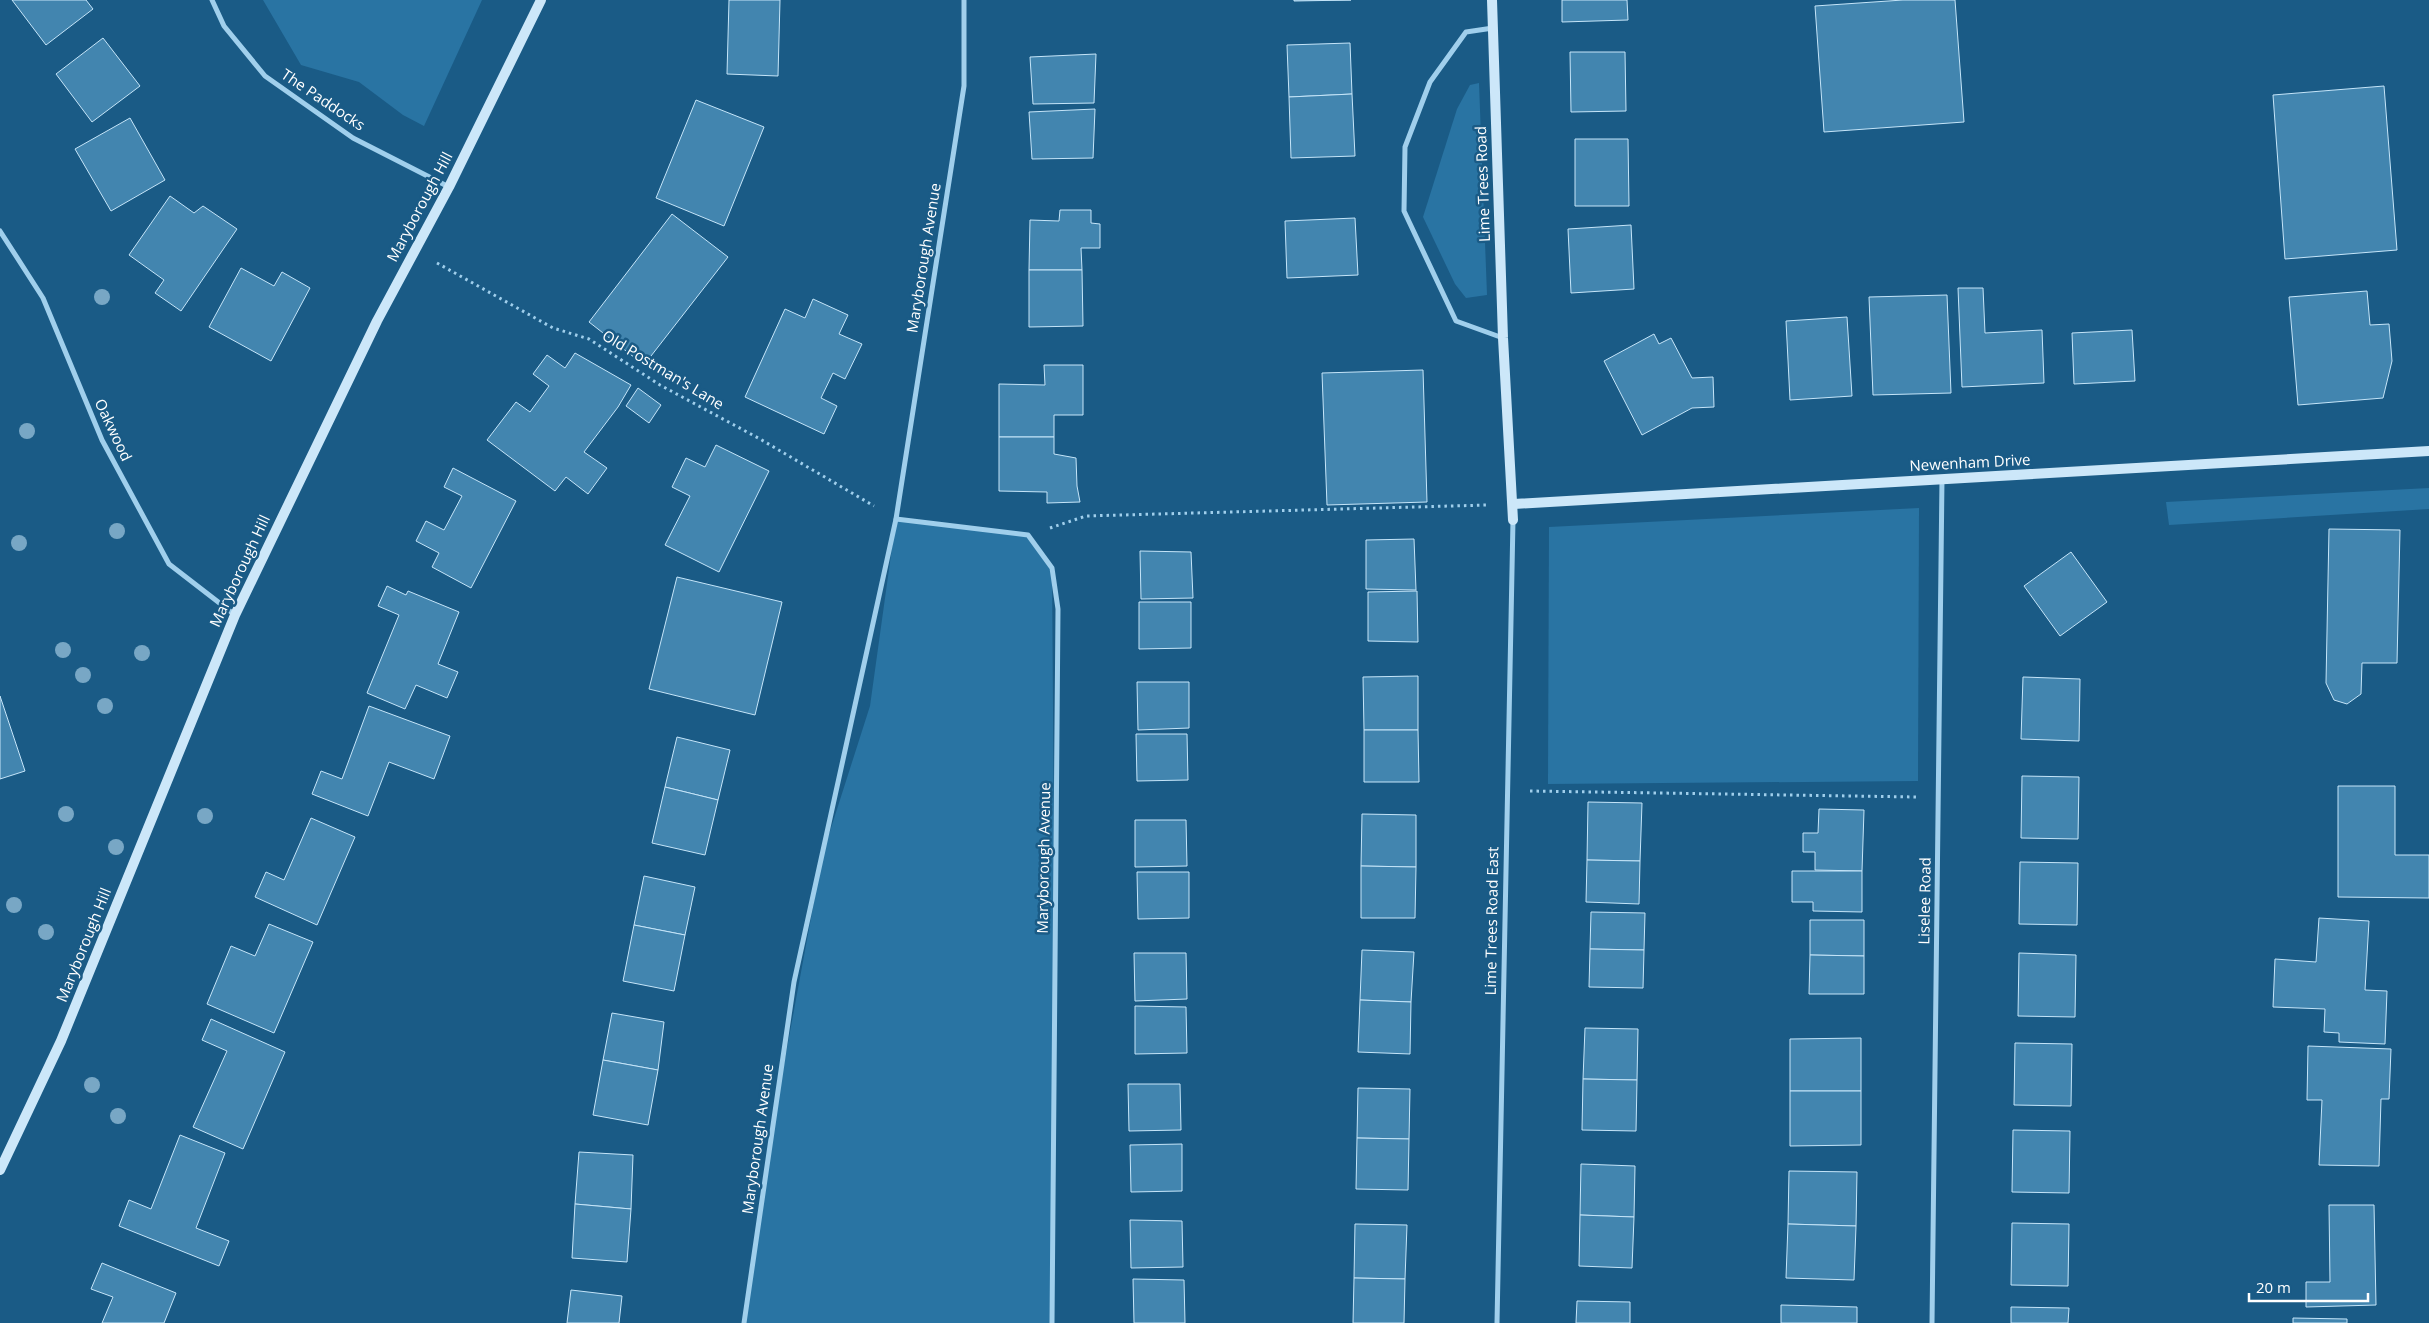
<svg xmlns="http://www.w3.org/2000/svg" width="2429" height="1323" viewBox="0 0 2429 1323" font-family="'Open Sans',sans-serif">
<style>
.green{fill:#2974a3}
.building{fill:#4285af;stroke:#c5e5f9}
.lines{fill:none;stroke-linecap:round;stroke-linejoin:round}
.path{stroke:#a0cfec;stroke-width:3;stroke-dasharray:2.5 4;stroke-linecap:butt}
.street{stroke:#a0cfec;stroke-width:5}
.secondary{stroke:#cce7f9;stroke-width:10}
.tree{fill:#78a7c5}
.labels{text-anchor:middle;stroke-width:5;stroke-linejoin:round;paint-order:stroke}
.street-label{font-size:15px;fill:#fff;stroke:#1a5b86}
</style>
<rect width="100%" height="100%" fill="#1a5b86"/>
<!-- green -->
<g class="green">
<path d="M263 0H482L424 126 403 115 359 82 301 65Z"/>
<path d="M1479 83 1487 295 1466 298 1455 284 1423 217 1457 109 1470 85Z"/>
<path d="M2429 488V509L2169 525 2166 502Z"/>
<path d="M1919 508 1918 781 1548 784 1549 527Z"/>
<path d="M896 519 1028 535 1052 568 1055 985 1052 1323H744L773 1124 823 853 870 706Z"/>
</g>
<!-- building -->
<g class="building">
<path d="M12 0H86L93 9 46 45Z"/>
<path d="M729 0H780L778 76 727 74Z"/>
<path d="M1294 0H1351L1294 1Z"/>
<path d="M1562 0H1627L1628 20 1562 22Z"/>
<path d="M1903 0H1955L1964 122 1824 132 1815 6Z"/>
<path d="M103 38 140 86 92 122 56 74Z"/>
<path d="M1350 43 1352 94 1289 97 1287 45Z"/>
<path d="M1570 52H1625L1626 111 1571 112Z"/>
<path d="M1096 54 1094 103 1033 104 1030 57Z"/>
<path d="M2384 86 2397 250 2285 259 2273 95Z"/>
<path d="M1352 94 1355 156 1291 158 1289 97Z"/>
<path d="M696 100 764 127 724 226 656 198Z"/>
<path d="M1095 109 1093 158 1032 159 1029 112Z"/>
<path d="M130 118 165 180 111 211 75 149Z"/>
<path d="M1575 139H1628L1629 206H1575Z"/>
<path d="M170 196 194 213 203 206 237 229 181 311 155 293 164 280 129 255Z"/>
<path d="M1060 210H1091V223L1100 224V248H1081L1082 270H1029L1030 220 1059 221Z"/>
<path d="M672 214 728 257 644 365 589 322Z"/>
<path d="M1355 218 1358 275 1287 278 1285 221Z"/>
<path d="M1631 225 1634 289 1571 293 1568 229Z"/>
<path d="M241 268 274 286 282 272 310 288 271 361 209 327Z"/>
<path d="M1029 270H1082L1083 326 1029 327Z"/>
<path d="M1958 288H1983L1985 333 2042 330 2044 383 1962 387Z"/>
<path d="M2367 291 2370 325 2389 324 2392 361 2383 398 2298 405 2289 297Z"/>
<path d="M1947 295 1951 393 1873 395 1869 297Z"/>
<path d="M813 299 848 315 839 334 862 344 845 379 833 373 821 398 837 406 824 434 745 397 785 309 805 318Z"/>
<path d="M1847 317 1852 396 1790 400 1786 321Z"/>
<path d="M2132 330 2135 381 2074 384 2072 333Z"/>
<path d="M1654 334 1659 344 1671 338 1692 378 1713 377 1714 407 1692 408 1642 435 1604 361Z"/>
<path d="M575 353 631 385 618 407 584 452 607 468 588 494 566 477 555 491 487 440 516 402 530 412 549 386 533 374 547 355 565 368Z"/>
<path d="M1044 365H1083V415H1054V437H999V384L1045 385Z"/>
<path d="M1423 370 1427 502 1327 505 1322 373Z"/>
<path d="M638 388 661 405 649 423 626 406Z"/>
<path d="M999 437H1054V454L1076 458 1077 486 1080 502 1047 503V492L999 491Z"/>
<path d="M716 445 769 471 719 572 665 545 690 496 672 487 686 458 705 467Z"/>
<path d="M453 468 516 501 471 588 432 567 439 553 416 541 426 521 444 530 462 496 444 487Z"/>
<path d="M2329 529 2400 530 2397 663H2362L2361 694 2347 704 2334 700 2326 683Z"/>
<path d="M1414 539 1416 590 1366 589V540Z"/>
<path d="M1140 551 1191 552 1193 598 1141 599Z"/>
<path d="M2071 552 2107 602 2060 636 2024 586Z"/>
<path d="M677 577 782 602 755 715 649 689Z"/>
<path d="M387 586 406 595 408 591 459 612 438 664 458 672 447 698 416 685 405 709 367 693 399 615 378 606Z"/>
<path d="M1417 591 1418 642 1368 641V592Z"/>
<path d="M1139 602H1191V648L1139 649Z"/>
<path d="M1418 676V730H1364L1363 677Z"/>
<path d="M2023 677 2080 679 2079 741 2021 739Z"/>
<path d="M1137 682H1189V728L1138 730Z"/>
<path d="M0 696 25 771 0 779Z"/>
<path d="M369 706 450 736 434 779 389 762 368 816 312 794 321 771 342 779Z"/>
<path d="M1364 730H1418L1419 782H1364Z"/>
<path d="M1136 734H1187L1188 780 1137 781Z"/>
<path d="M677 737 730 750 718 800 665 787Z"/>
<path d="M2022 776 2079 777 2078 839 2021 838Z"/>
<path d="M2338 786H2395V855H2429V898L2338 897Z"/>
<path d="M665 787 718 800 705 855 652 843Z"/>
<path d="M1588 802 1642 803 1640 861 1587 860Z"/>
<path d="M1819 809 1864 810 1862 871 1815 870V852H1803V833H1818Z"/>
<path d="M1362 814 1416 815V867L1361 866Z"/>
<path d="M311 818 355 837 317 925 255 897 266 872 284 880Z"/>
<path d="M1135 820H1186L1187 866 1135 867Z"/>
<path d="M1587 860 1640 861 1639 904 1586 902Z"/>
<path d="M2020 862 2078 863 2077 925 2019 924Z"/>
<path d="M1361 866 1416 867 1415 918H1361Z"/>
<path d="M1792 871H1862V912L1813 911V902H1792Z"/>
<path d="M1137 872H1189V918L1138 919Z"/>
<path d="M644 876 695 887 685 935 634 925Z"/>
<path d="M1591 912 1645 913 1644 950 1590 949Z"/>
<path d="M2319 918 2369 921 2365 990 2387 991 2385 1044 2339 1042V1033L2324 1032 2325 1009 2273 1007 2275 959 2316 962Z"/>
<path d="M1810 920H1864V956L1810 955Z"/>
<path d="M269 924 313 942 274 1033 207 1004 231 946 255 956Z"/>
<path d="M634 925 685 935 674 991 623 981Z"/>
<path d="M1590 949 1644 950 1643 988 1589 987Z"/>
<path d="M1362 950 1414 952 1411 1002 1360 1000Z"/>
<path d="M1134 953H1186L1187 999 1135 1001Z"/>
<path d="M2019 953 2076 955 2075 1017 2018 1016Z"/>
<path d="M1810 955 1864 956V994H1809Z"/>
<path d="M1360 1000 1411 1002 1410 1054 1358 1052Z"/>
<path d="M1135 1006 1186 1007 1187 1053 1135 1054Z"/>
<path d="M612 1013 664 1022 658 1070 603 1060Z"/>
<path d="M211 1019 285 1052 243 1149 193 1127 227 1051 202 1040Z"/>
<path d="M1585 1028 1638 1029 1637 1080 1583 1079Z"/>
<path d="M1861 1038V1091H1790V1039Z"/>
<path d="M2015 1043 2072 1044 2071 1106 2014 1105Z"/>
<path d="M2308 1046 2391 1049 2389 1099H2381L2379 1166 2319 1165 2322 1100H2307Z"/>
<path d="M603 1060 658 1070 648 1125 593 1115Z"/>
<path d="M1583 1079 1637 1080 1636 1131 1582 1130Z"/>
<path d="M1128 1084H1180L1181 1130 1129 1131Z"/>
<path d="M1358 1088 1410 1089 1409 1139 1357 1138Z"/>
<path d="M1790 1091H1861V1145L1790 1146Z"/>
<path d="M2013 1130 2070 1131 2069 1193 2012 1192Z"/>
<path d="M180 1135 225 1153 196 1228 229 1241 219 1266 119 1226 129 1200 151 1209Z"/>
<path d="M1357 1138 1409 1139 1408 1190 1356 1189Z"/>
<path d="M1182 1144V1191L1131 1192 1130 1145Z"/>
<path d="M579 1152 633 1155 631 1209 575 1204Z"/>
<path d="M1581 1164 1635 1166 1634 1217 1580 1215Z"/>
<path d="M1789 1171 1857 1172 1856 1226 1788 1224Z"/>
<path d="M575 1204 631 1209 627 1262 572 1258Z"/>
<path d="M2329 1205H2374L2376 1305 2306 1307V1282H2330Z"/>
<path d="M1580 1215 1634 1217 1632 1268 1579 1266Z"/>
<path d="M1130 1220 1182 1221 1183 1267 1131 1268Z"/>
<path d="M2012 1223 2069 1224 2068 1286 2011 1285Z"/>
<path d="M1355 1224 1407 1225 1405 1279 1354 1278Z"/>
<path d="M1788 1224 1856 1226 1854 1280 1786 1278Z"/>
<path d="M102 1263 176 1293 164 1323H102L113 1297 91 1289Z"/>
<path d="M1354 1278 1405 1279 1404 1323H1353Z"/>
<path d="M1133 1279 1184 1280 1185 1323H1134Z"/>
<path d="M571 1290 622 1296 619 1323H567Z"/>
<path d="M1577 1301 1630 1302V1323H1576Z"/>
<path d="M1781 1305 1857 1307V1323H1781Z"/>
<path d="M2011 1307 2069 1308 2068 1323H2011Z"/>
<path d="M2293 1318 2347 1319V1323H2293Z"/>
</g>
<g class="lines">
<!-- path -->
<g class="path">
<path d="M437 263 553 328 589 339 660 385 760 439 874 506"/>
<path d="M1050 528 1086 516 1487 505"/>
<path d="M1530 791 1916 797"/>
</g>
<!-- street -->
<g class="street">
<path d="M212 0 224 26 265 76 353 138 449 187"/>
<path d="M1493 28 1466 32 1430 82 1405 147 1404 211 1456 321 1503 338"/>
<path d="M0 231 43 298 102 440 169 564 235 615"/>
<path d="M896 519 1028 535 1052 568 1058 609 1052 1323"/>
<path d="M744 1323 794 982 896 519 964 86V0"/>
<path d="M1497 1323 1513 520"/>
<path d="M1932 1323 1942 479"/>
</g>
<!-- secondary -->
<g class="secondary">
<path d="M1492 0 1503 338 1513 520"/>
<path d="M1514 504 2429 451"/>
<path d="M0 1170 61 1041 235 615 377 321 449 187 541 0"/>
</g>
</g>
<!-- trees -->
<g class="tree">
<circle cx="102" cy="297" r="8"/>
<circle cx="27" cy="431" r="8"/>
<circle cx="117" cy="531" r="8"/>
<circle cx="19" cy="543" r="8"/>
<circle cx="63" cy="650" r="8"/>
<circle cx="142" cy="653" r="8"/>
<circle cx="83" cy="675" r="8"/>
<circle cx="105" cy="706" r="8"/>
<circle cx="66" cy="814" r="8"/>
<circle cx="205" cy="816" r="8"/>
<circle cx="116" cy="847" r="8"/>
<circle cx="14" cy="905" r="8"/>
<circle cx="46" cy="932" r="8"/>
<circle cx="92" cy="1085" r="8"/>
<circle cx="118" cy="1116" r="8"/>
</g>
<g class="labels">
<!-- street labels -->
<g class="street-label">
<text transform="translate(323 100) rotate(34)" y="5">The Paddocks</text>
<text transform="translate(1483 184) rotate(-92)" y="5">Lime Trees Road</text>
<text transform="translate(420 207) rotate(-62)" y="5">Maryborough Hill</text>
<text transform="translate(924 258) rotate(-81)" y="5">Maryborough Avenue</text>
<text transform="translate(663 370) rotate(31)" y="5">Old Postman's Lane</text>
<text transform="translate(113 430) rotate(65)" y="5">Oakwood</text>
<text transform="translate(1970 463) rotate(-3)" y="5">Newenham Drive</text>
<text transform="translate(240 571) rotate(-65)" y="5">Maryborough Hill</text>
<text transform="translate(1044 858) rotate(-89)" y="5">Maryborough Avenue</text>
<text transform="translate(1925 901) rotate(-89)" y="5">Liselee Road</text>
<text transform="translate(1492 921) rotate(-89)" y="5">Lime Trees Road East</text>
<text transform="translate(84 945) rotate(-68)" y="5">Maryborough Hill</text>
<text transform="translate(758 1139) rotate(-82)" y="5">Maryborough Avenue</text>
</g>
</g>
<!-- scale -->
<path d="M2249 1293v8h119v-8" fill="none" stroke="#ffffff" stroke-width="2.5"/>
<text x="2256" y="1293" font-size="15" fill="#ffffff" stroke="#1a5b86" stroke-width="4" paint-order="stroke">20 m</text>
</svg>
